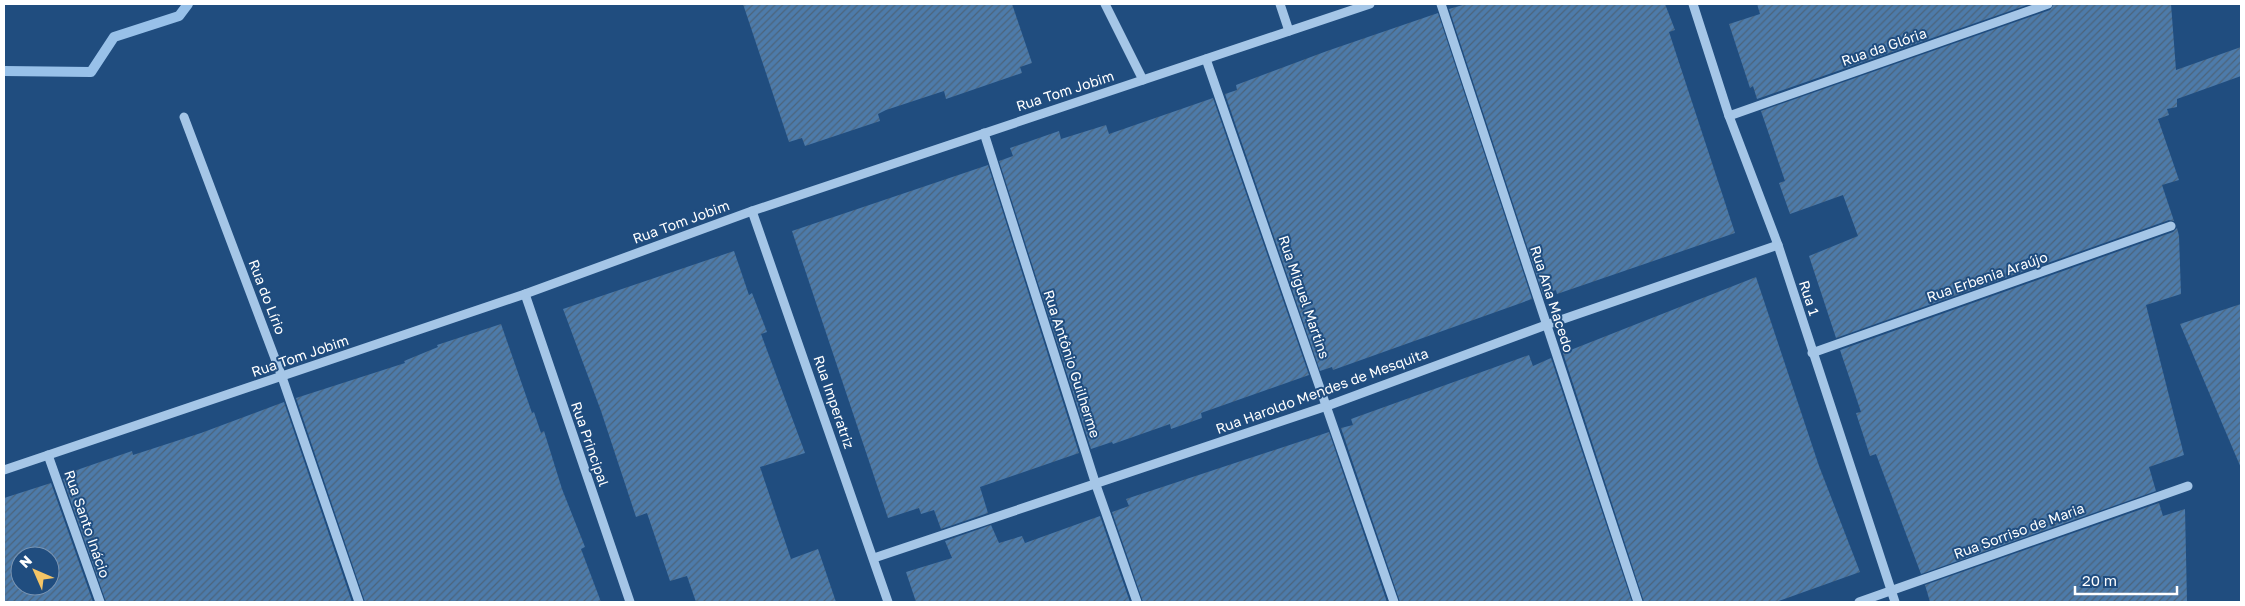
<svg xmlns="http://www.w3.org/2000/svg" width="2245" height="606" viewBox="0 0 2245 606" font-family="'Golos Text',sans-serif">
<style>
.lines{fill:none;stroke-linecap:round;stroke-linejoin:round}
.stream{stroke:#98c1e9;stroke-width:10}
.building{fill:url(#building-hatch);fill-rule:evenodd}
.minor{stroke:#a5c6e7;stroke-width:9}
.labels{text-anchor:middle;stroke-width:4;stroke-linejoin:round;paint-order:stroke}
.street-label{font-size:14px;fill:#fff;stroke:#204d7f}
</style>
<defs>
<pattern id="building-hatch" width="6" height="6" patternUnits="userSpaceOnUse" patternTransform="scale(1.25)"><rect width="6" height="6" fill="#4d7baa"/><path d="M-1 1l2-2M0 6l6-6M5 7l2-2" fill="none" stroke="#4c647b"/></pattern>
</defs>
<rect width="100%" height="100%" fill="#204d7f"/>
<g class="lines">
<!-- stream -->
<path class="stream" d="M4 71 91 72 114 37 179 16 188 4"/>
</g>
<!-- building -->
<g class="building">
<path d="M743 4H1012L1032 63 1020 67 1022 73 946 99 944 91 886 110 878 114 880 121 805 146 802 138 789 142Z"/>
<path d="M1466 4H1665L1675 30 1669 32 1735 233 1557 294 1556 290 1543 295 1449 9Z"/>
<path d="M1757 4H2030L1757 99 1753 86 1750 88 1729 24 1760 14Z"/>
<path d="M2054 4H2171L2176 70 2241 47V76L2177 99V107L2167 109 2169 115 2158 119 2179 180 2162 185 2174 221 2169 220 1836 338 1809 256 1858 236 1843 195 1790 214 1779 183 1785 181 1761 111 2050 10Z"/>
<path d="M1438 13 1532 299 1333 370 1332 367 1320 371 1225 94 1237 90 1236 85 1327 51Z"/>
<path d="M1213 98 1309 375 1201 413 1202 418 1171 429 1170 424 1113 444 1112 442 1091 449 999 161 1013 156 1010 148 1059 131 1061 139 1106 125 1109 134Z"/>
<path d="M988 165 1079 453 980 487 988 513 941 529 934 510 921 514 919 508 888 518 792 231Z"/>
<path d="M2177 228 2179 236 2181 294 2146 305 2184 455 2149 467 2156 491 1921 574 1876 454 1870 456 1856 413 1861 412 1840 350 2173 232Z"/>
<path d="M734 251 749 295 752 293 767 332 761 334 805 453 760 467 791 559 818 549 836 602H696L687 576 670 581 647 513 636 517 601 411 563 309Z"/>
<path d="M1756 277 1819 466 1860 572 1776 602H1644L1563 353Z"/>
<path d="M2241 304V468L2180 324Z"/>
<path d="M501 324 532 413 534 412 541 433 544 431 562 489 585 547 581 549 601 602H365L296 398 405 363 404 361 438 347 437 345Z"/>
<path d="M1529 355 1533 366 1551 358 1632 602H1400L1341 428 1353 425 1351 419Z"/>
<path d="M284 402 352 602H106L63 479 76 474 74 471 132 451 133 455 201 433Z"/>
<path d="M1329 432 1387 602H1143L1112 512 1129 506 1126 499Z"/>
<path d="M51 483 93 602H4V498ZM20 556H50V586H20Z"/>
<path d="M2159 503 2163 516 2185 509 2187 602H1930L1925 585Z"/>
<path d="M1100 516 1130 602H916L906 572 952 558 945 541 991 525 999 543 1022 536 1025 543Z"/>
</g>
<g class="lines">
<!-- minor -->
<g class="minor">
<path d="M1105 4 1143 80"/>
<path d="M1280 4 1289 31"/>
<path d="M1441 4 1638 602"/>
<path d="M1693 4 1729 116 1778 245 1895 602"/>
<path d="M1206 59 1394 602"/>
<path d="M1729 116 2048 4"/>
<path d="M184 117 282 377 359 602"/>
<path d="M984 133 1096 485 1137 602"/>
<path d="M752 211 888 602"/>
<path d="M525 294 630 602"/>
<path d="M1812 353 2171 226"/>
<path d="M48 455 100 602"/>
<path d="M4 470 525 294 752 211 1370 4"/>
<path d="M874 558 1327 406 1546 325 1778 245"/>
<path d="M1859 602 2188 486"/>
</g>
</g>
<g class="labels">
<!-- street labels -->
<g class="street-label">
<text transform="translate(1884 47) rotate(-19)" y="5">Rua da Glória</text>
<text transform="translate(1065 91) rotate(-18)" y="5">Rua Tom Jobim</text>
<text transform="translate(681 222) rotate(-20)" y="5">Rua Tom Jobim</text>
<text transform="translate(1987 277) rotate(-19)" y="5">Rua Erbenia Araújo</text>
<text transform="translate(267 297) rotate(69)" y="5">Rua do Lírio</text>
<text transform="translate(1304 297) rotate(71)" y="5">Rua Miguel Martins</text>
<text transform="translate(1809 298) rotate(72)" y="5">Rua 1</text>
<text transform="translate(1552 299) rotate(72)" y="5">Rua Ana Macedo</text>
<text transform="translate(300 356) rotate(-19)" y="5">Rua Tom Jobim</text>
<text transform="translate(1072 364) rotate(72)" y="5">Rua Antônio Guilherme</text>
<text transform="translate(1322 391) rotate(-20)" y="5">Rua Haroldo Mendes de Mesquita</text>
<text transform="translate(834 402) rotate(71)" y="5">Rua Imperatriz</text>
<text transform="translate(590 444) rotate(71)" y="5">Rua Principal</text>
<text transform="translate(87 524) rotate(71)" y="5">Rua Santo Inácio</text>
<text transform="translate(2019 531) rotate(-20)" y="5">Rua Sorriso de Maria</text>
</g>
</g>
<!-- border -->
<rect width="2245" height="606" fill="none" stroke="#ffffff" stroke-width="10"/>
<!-- north arrow -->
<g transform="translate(35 571) rotate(315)"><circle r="24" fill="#204d7f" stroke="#7994b2"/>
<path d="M0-4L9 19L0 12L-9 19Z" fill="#f5c566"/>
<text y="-8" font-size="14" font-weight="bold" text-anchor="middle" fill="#ffffff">N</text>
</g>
<!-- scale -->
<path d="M2075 586v8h102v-8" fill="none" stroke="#ffffff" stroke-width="2.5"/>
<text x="2082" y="586" font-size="15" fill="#ffffff" stroke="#204d7f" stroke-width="4" paint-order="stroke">20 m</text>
</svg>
